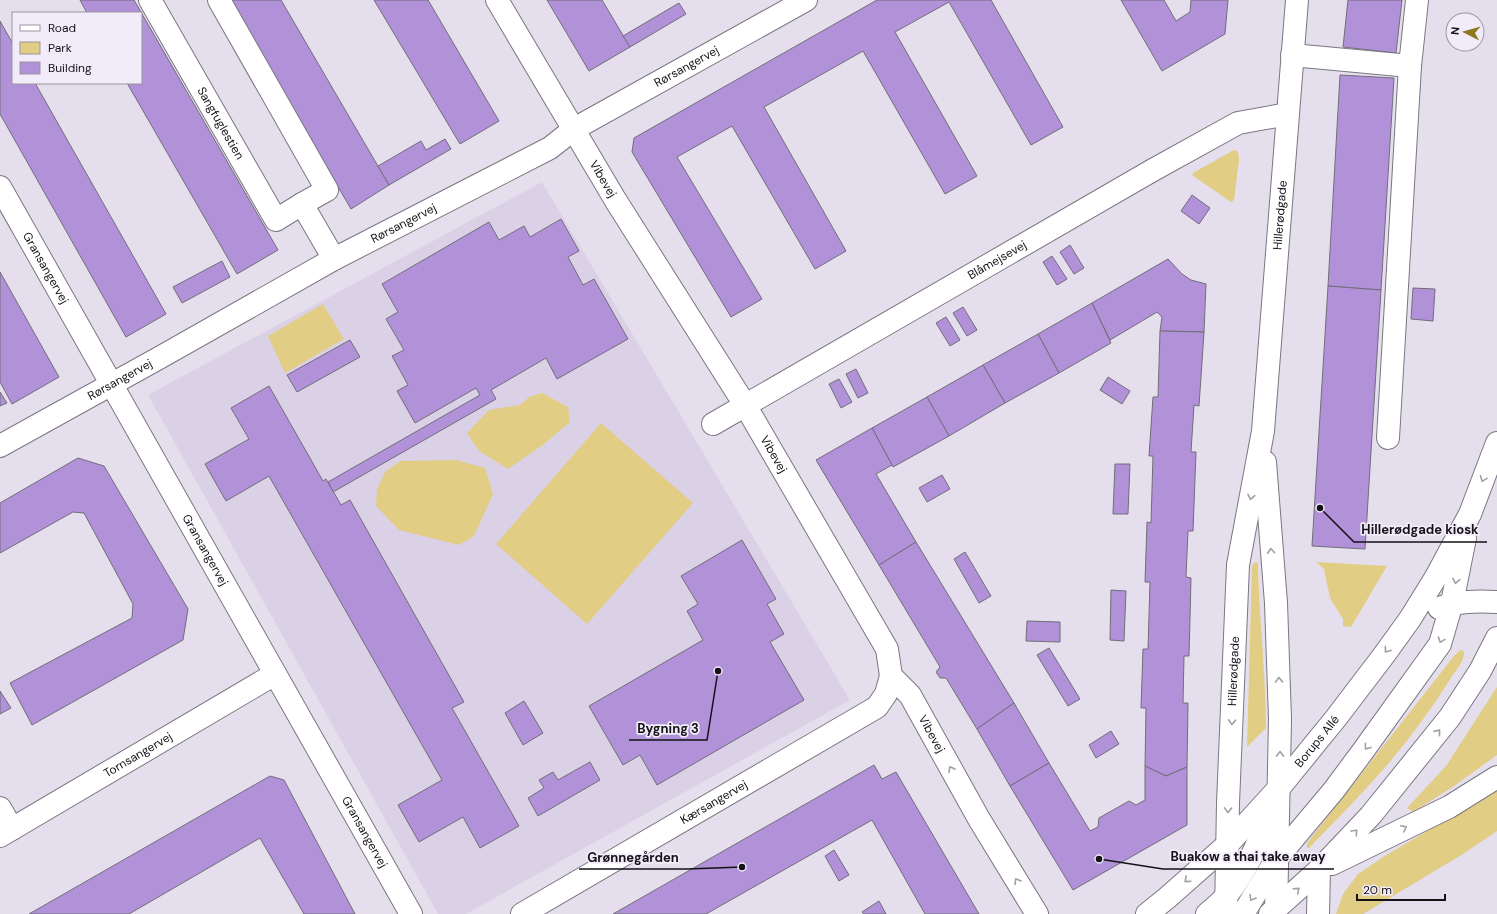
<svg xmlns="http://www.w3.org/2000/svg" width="1497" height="914" viewBox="0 0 1497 914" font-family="'DM Sans',sans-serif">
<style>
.built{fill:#dad1e6}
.green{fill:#e2cd84}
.building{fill:#b191d8;stroke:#726d79}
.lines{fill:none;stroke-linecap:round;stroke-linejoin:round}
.minor-casing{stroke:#7b7682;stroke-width:24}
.minor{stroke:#fff;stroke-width:22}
.oneway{stroke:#a1a0a2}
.labels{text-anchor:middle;stroke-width:3.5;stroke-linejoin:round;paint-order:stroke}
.street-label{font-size:12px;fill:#141217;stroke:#f2ecfa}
.leader{fill:none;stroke:#141217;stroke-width:1.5}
.callout-dot{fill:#141217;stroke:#f2ecfa;stroke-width:1.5}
.callout-label{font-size:13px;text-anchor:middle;font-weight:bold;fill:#141217;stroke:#f2ecfa;stroke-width:3.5;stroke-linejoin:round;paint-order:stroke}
</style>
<rect width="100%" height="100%" fill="#e5dfed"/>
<!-- built -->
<path class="built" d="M542 182 850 700 466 914H438L148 395Z"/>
<!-- green -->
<g class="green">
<path d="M1235 150 1238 152 1239 160 1234 200 1231 202 1192 175 1193 173 1232 151Z"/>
<path d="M323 304 344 339 285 373 268 336Z"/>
<path d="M542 393 568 407 570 422 544 444 508 469 479 451 467 433 489 410 520 405 529 397Z"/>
<path d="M601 423 693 503 587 624 496 544Z"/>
<path d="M456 460 485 468 493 494 474 536 459 545 399 530 376 506 377 489 385 472 400 461Z"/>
<path d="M1257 562 1258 565C1259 619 1266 674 1266 728L1247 747 1252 566 1254 563Z"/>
<path d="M1316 562 1387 566 1351 627 1343 626V619L1330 598 1324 569Z"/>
<path d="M1462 650 1464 652C1465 660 1455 671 1451 678 1430 711 1406 744 1380 773 1357 799 1333 823 1309 848H1307V843L1454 656 1459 651Z"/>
<path d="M1497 687V755L1454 786 1413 812 1407 808 1446 766Z"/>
<path d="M1497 790V831L1463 854 1363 914H1336L1343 894 1358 874 1383 857Z"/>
</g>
<!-- building -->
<g class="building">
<path d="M80 0H134L278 250 237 274 127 83H141V13H87Z"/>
<path d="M229 0H281L389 185 351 209Z"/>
<path d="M374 0H428L499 121 460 144Z"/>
<path d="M547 0H602L630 47 589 71Z"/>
<path d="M877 0H991L1063 127 1031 145 949 2 895 32 977 176 945 194 863 51 764 107 846 251 815 269 732 126 677 157 762 299 731 317 632 152 634 138Z"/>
<path d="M1121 0H1164L1176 21 1190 12 1191 0H1228L1225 34 1162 71Z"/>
<path d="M1348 0H1402L1396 53 1343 47Z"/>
<path d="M679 3 686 14 630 47 623 36Z"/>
<path d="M0 21 13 44V83H35L166 314 126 337 0 114Z"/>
<path d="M1340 75 1394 78 1381 290 1328 286Z"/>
<path d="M445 139 451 149 389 185 378 166 421 141 426 150Z"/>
<path d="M1192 195 1210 208 1199 224 1181 211Z"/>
<path d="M561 219 579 251 568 257 583 285 594 279 628 339 557 379 546 358 491 390 496 399 333 492 328 482 480 395 476 388 415 423 397 391 408 385 392 356 404 350 386 319 398 312 382 284 489 222 499 240 524 226 530 237Z"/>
<path d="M1070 245 1084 268 1074 274 1060 252Z"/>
<path d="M1052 256 1067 279 1057 285 1043 262Z"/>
<path d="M1168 259 1182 274 1191 280 1206 284 1204 332 1160 331 1162 317 1157 312 1110 340 1092 303Z"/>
<path d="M222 261 230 277 182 303 173 287Z"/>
<path d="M0 272 59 377 12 404 0 382Z"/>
<path d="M1328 286 1381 290 1365 549 1312 546Z"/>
<path d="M1413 288 1435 289 1433 321 1411 319Z"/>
<path d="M1092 303 1111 343 1059 373 1038 334Z"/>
<path d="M963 307 977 330 967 336 953 313Z"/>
<path d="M946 317 960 340 950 346 936 323Z"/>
<path d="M1160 331 1204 332 1199 406 1194 405 1191 452H1196L1193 531H1188L1186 577 1191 578 1189 656H1184L1183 703H1188L1187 767 1166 776 1145 766 1146 708H1141L1143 649H1148L1150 582H1145L1147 522 1151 523 1153 456H1149L1153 397H1158Z"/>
<path d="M1038 334 1059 373 1005 403 983 365Z"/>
<path d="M350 340 360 357 297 392 287 375Z"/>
<path d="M983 365 1005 403 949 436 927 397Z"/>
<path d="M856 369 868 393 858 398 846 374Z"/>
<path d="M1108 377 1130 391 1122 404 1100 390Z"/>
<path d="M839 379 852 402 841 408 829 384Z"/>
<path d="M269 386 323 481 326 479 341 505 350 500 464 702 452 708 519 826 480 848 463 817 419 842 398 805 442 780 269 476 226 501 205 464 249 439 231 408Z"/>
<path d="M0 392 7 403 0 406Z"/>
<path d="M927 397 949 436 893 467 872 428Z"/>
<path d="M872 428 892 465 876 474 916 542 879 565 816 460Z"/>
<path d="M78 458 104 466 188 609 183 640 32 725 10 683 132 618 133 604 84 513 73 512 0 553V503Z"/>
<path d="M1115 464H1130L1128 514H1113Z"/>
<path d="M942 475 950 489 927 502 919 488Z"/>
<path d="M742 540 776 599 767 604 784 634 770 642 804 700 657 785 640 755 623 765 589 706 703 640 687 611 698 604 681 576Z"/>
<path d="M916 542 1014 703 977 729 946 678H940L936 672 940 667 879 565Z"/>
<path d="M965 552 991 596 979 603 954 559Z"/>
<path d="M1111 590 1126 591 1124 641 1110 640Z"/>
<path d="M1027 621 1060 622V642L1026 641Z"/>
<path d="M1049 648 1080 699 1068 706 1037 655Z"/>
<path d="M0 691 11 708 0 714Z"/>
<path d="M524 701 543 733 523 745 505 713Z"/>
<path d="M1014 703 1049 763 1010 786 977 729Z"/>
<path d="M1111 731 1119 744 1096 758 1089 745Z"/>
<path d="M590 762 600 780 538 816 528 798 544 788 539 780 553 772 558 780Z"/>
<path d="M1049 763 1090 831 1098 827 1099 818 1129 801 1136 805 1145 800V766L1166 776 1187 767V825L1073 890 1010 786Z"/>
<path d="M874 765 882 779 896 772 979 914H925L872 820 706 914H613Z"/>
<path d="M270 776 284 780 355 914H304L260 838 129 914H29Z"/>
<path d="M834 850 849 875 839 881 825 856Z"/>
<path d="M879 901 886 914H864L862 912Z"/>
</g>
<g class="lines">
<!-- minor casing -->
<g class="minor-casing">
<g id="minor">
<path id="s1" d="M150 0 276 220 302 204 334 259"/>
<path d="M219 0 327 190 302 204"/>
<path id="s2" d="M497 0 616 201 745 405 887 649 891 676 910 695 979 819 1037 914"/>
<path d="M1292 55 1410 66"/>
<path id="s3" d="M0 187 411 914"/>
<path id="s4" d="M713 424 1153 170 1238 123 1288 114"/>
<path d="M1388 438 1410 66 1417 0"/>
<path id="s5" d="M0 446 159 358 334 259 550 148 574 129 806 0"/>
<path d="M1265 462 1276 603 1280 719 1276 914"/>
<path d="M1439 608C1458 601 1477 601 1497 602"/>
<path d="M0 808 12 829"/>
<path id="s6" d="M0 836 275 674"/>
<path d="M1332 864 1449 807 1497 777"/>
<path id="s7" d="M522 914 877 707 886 694 891 676"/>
<path id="s8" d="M1147 914 1167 898 1227 845 1279 788 1336 718 1384 655 1410 619 1436 577 1470 514 1497 443"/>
<path d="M1207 914C1214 908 1222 902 1227 895 1249 868 1261 836 1273 805"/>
<path id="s9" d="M1226 914 1228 803 1238 565 1263 431 1297 0"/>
<path d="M1243 914 1277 858 1334 790 1363 751 1440 644 1452 603 1465 538"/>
<path d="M1270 914 1319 870 1371 815 1450 717 1480 671 1497 638"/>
<path d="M1318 914 1319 870"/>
</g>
</g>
<!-- minor -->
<use href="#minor" class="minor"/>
</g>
<!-- one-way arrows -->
<defs><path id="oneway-chevron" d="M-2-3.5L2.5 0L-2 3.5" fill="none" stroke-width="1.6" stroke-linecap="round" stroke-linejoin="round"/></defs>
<g class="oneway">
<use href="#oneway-chevron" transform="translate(1483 479) rotate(111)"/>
<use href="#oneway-chevron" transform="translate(1251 497) rotate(101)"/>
<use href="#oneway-chevron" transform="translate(1271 551) rotate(-94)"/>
<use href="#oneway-chevron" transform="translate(1456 581) rotate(101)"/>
<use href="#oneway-chevron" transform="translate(1441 640) rotate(110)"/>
<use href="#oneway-chevron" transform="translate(1387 650) rotate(126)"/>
<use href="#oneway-chevron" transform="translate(1279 680) rotate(-92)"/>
<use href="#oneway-chevron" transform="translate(1232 722) rotate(92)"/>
<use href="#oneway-chevron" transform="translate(1438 732) rotate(-51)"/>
<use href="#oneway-chevron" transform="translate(1367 747) rotate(126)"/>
<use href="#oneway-chevron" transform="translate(1280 754) rotate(-89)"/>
<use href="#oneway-chevron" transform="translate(951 769) rotate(-119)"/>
<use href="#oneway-chevron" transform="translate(1228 810) rotate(92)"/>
<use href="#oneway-chevron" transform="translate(1404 828) rotate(-26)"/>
<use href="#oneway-chevron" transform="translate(1355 832) rotate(-47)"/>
<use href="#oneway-chevron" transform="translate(1187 880) rotate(138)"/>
<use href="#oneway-chevron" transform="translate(1017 881) rotate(-121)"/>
<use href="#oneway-chevron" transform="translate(1297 890) rotate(-42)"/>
<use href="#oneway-chevron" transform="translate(1252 898) rotate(121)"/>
</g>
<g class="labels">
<!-- street labels -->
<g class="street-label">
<text dy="4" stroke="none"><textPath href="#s5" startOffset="785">Rørsangervej</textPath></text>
<text dy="4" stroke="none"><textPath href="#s1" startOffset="142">Sangfuglestien</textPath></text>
<text dy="4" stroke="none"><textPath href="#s2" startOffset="208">Vibevej</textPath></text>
<text dy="4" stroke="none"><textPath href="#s9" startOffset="702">Hillerødgade</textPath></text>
<text dy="4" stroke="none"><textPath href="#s5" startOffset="461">Rørsangervej</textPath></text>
<text dy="4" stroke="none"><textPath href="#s4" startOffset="328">Blåmejsevej</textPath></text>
<text dy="4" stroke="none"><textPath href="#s3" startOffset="93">Gransangervej</textPath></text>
<text dy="4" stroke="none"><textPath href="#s5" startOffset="137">Rørsangervej</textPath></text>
<text dy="4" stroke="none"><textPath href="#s2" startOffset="532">Vibevej</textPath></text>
<text dy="4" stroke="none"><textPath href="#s3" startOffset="417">Gransangervej</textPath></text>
<text dy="4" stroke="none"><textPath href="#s9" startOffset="243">Hillerødgade</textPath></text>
<text dy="4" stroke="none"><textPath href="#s2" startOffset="856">Vibevej</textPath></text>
<text dy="4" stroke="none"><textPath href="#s8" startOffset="243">Borups Allé</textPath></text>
<text dy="4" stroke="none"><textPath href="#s6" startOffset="160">Tornsangervej</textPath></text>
<text dy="4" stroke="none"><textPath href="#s7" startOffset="222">Kærsangervej</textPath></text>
<text dy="4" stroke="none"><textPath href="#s3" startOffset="741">Gransangervej</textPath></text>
</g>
</g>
<!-- callouts -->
<path class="leader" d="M1320 508L1354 542H1487M718 671L707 740H629M1099 859L1163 869H1334M742 867L687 869H579"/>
<g class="callout-dot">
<circle cx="1320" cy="508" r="4"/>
<circle cx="718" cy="671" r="4"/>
<circle cx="1099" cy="859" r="4"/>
<circle cx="742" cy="867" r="4"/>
</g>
<g class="callout-label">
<text x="1420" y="534">Hillerødgade kiosk</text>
<text x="668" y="733">Bygning 3</text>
<text x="1248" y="861">Buakow a thai take away</text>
<text x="633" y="862">Grønnegården</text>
</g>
<!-- legend -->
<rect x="12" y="12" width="130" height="72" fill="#f2ecfa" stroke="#99959f"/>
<rect x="20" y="25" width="20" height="6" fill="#ffffff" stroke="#99959f"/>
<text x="48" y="32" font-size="12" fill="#141217">Road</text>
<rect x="20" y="42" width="20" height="12" fill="#e2cd84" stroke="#99959f"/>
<text x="48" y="52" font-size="12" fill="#141217">Park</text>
<rect x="20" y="62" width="20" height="12" fill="#b191d8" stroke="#99959f"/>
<text x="48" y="72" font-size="12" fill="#141217">Building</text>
<!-- north arrow -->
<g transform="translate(1465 32) rotate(276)"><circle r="19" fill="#f2ecfa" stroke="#99959f"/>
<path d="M0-3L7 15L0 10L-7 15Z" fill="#90781e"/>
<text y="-6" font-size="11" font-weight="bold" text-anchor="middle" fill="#141217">N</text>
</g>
<!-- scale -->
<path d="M1357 894v6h88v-6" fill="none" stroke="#141217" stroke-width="2"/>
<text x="1363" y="894" font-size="12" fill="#141217" stroke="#f2ecfa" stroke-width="3" paint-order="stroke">20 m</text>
</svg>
